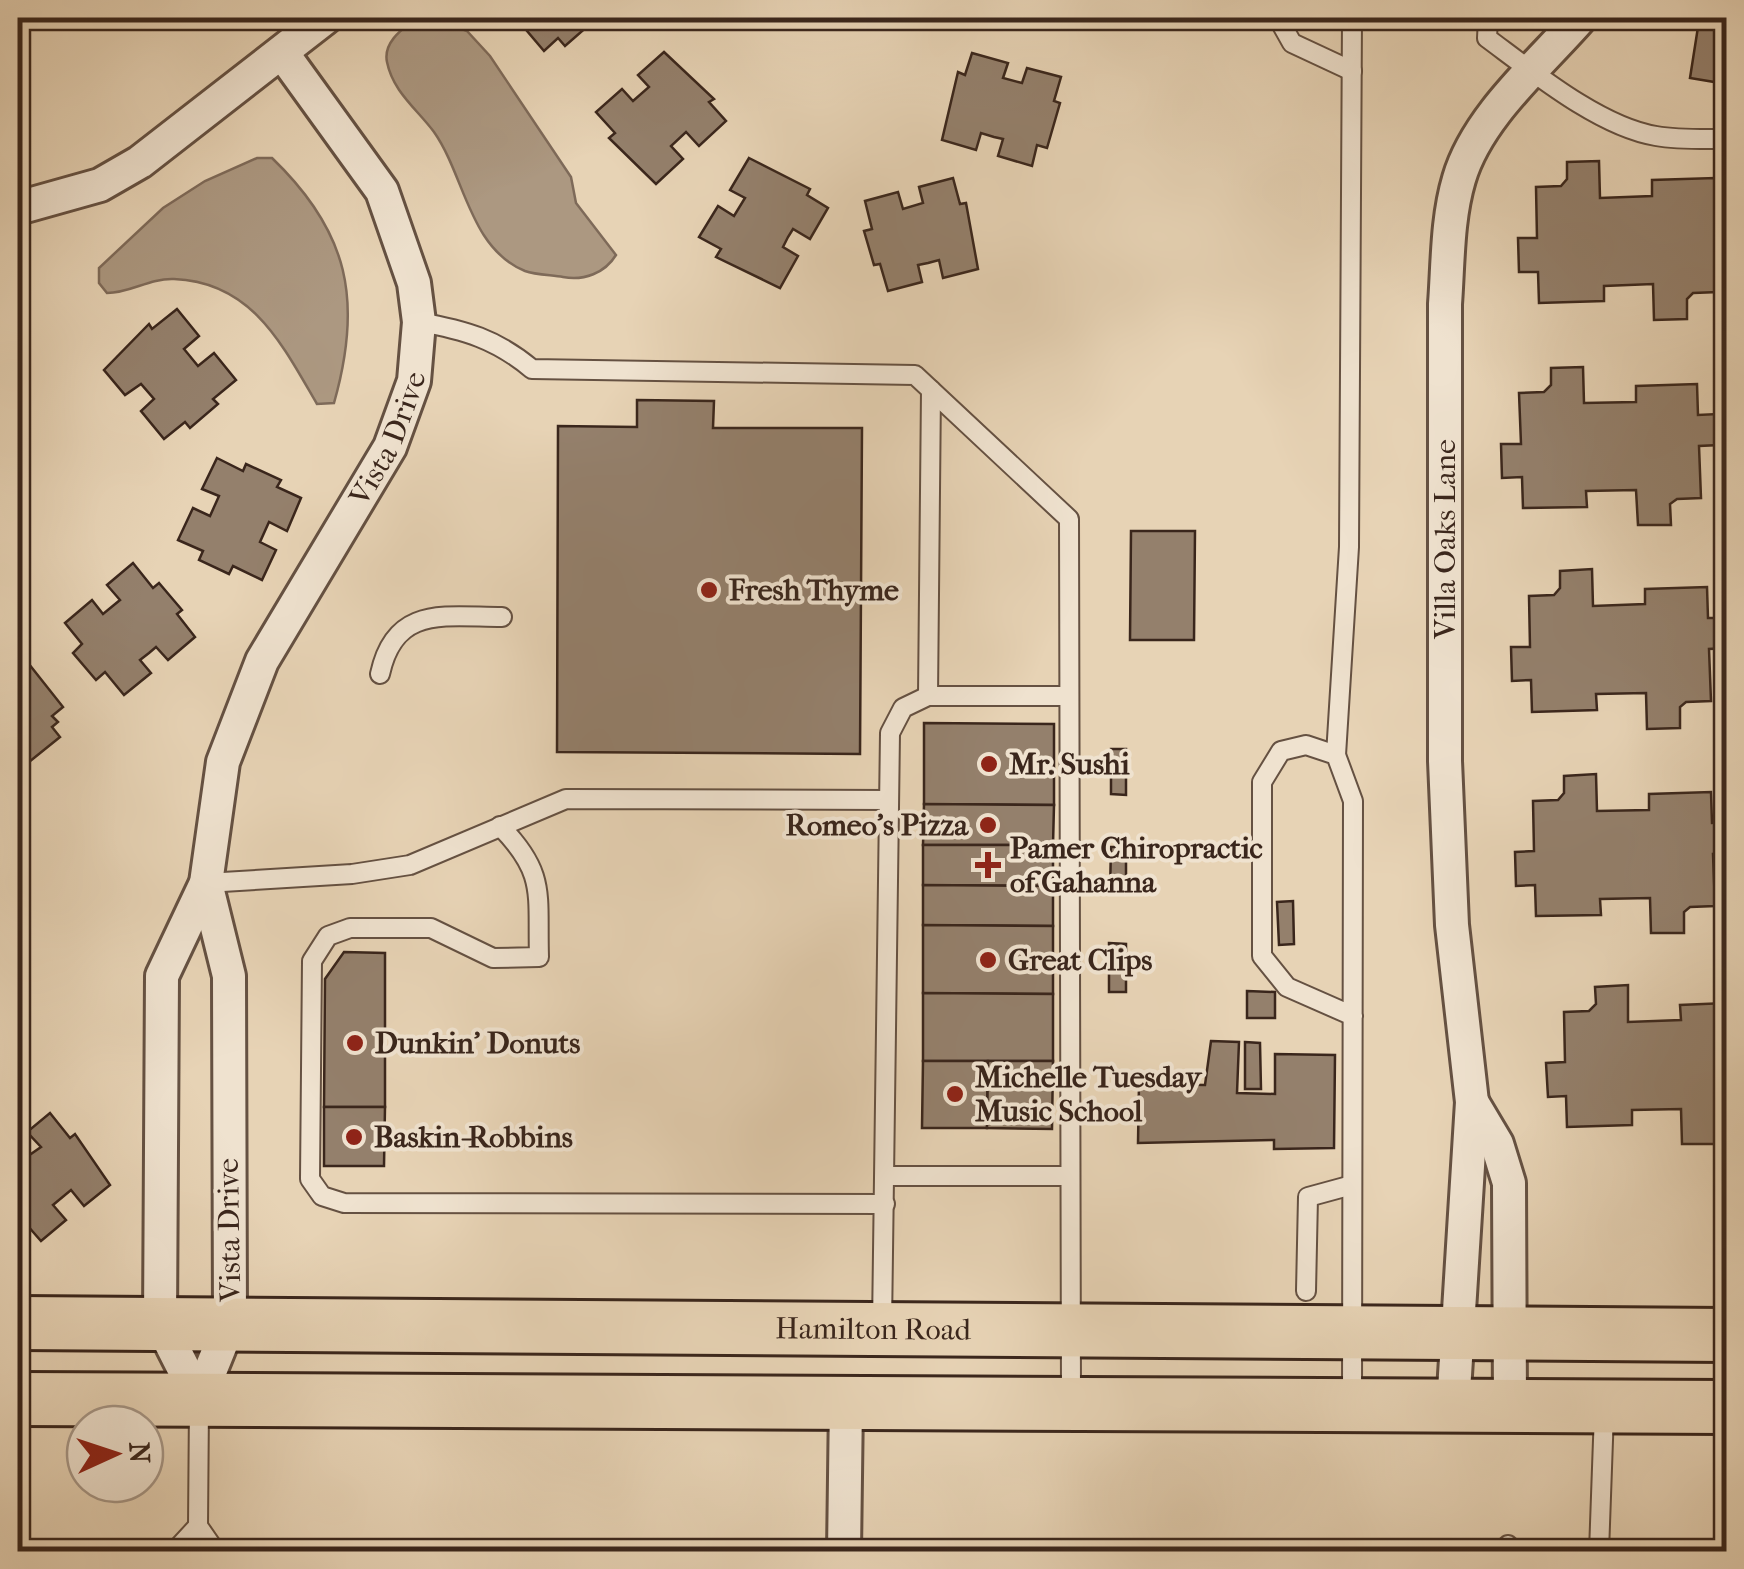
<svg xmlns="http://www.w3.org/2000/svg" width="1744" height="1569" viewBox="0 0 1744 1569" font-family="'IM FELL French Canon',serif">
<style>
.water{fill:#ac9881;stroke:#7e6a59;stroke-width:2.5}
.building{fill:#94806c;stroke:#3a261c;stroke-width:2.5}
.lines{fill:none;stroke-linecap:round;stroke-linejoin:round}
.service-casing{stroke:#655142;stroke-width:22}
.minor-casing{stroke:#655142;stroke-width:38}
.primary-casing{stroke:#3a261c;stroke-width:58}
.service{stroke:#efe2cf;stroke-width:18}
.minor{stroke:#efe2cf;stroke-width:32}
.primary{stroke:#e7d3b5;stroke-width:52}
.poi-dot{fill:#8f2418;stroke:#efe2cf;stroke-width:4}
.labels{text-anchor:middle;stroke-width:8;stroke-linejoin:round;paint-order:stroke}
.street-label{font-size:30px;fill:#3a261c;stroke:#efe2cf}
.poi-label{font-size:30px;font-weight:bold;fill:#3a261c;stroke:#efe2cf;text-anchor:start}
</style>
<rect width="100%" height="100%" fill="#e7d3b5"/>
<filter id="stains"><feTurbulence type="fractalNoise" baseFrequency=".002" numOctaves="4"/><feColorMatrix values="0 0 0 0 .2 0 0 0 0 .09 0 0 0 0 .02 0 0 0 .5 -.17"/></filter>
<radialGradient id="worn" r=".72"><stop offset=".6" stop-color="#630" stop-opacity="0"/><stop offset="1" stop-color="#630" stop-opacity=".3"/></radialGradient>
<!-- water -->
<g class="water">
<path d="M414 20 444 22 467 31 490 56 571 177 576 203 616 255C605 273 584 281 563 277 552 275 536 275 525 271 469 248 465 176 434 132 417 109 393 92 387 62 383 43 401 30 414 20Z"/>
<path d="M257 158H272C349 232 363 301 334 403L317 404C282 344 252 282 174 279 149 278 131 293 107 293L99 283V268L163 208 205 181Z"/>
</g>
<!-- building -->
<g class="building">
<path d="M529 18H597L565 46 558 38 544 51 522 25Z"/>
<path d="M1680 18H1726V111L1716 109 1720 89 1714 82 1690 78 1698 27 1679 23Z"/>
<path d="M664 52 714 99 709 102 726 121 699 146 686 132 671 146 683 159 656 184 609 138 615 133 596 112 622 89 633 101 649 87 638 75Z"/>
<path d="M972 53 1008 63 1003 78 1022 83 1027 68 1061 77 1054 101 1060 103 1047 148 1037 145 1032 166 998 156 1003 139 994 137 981 133 976 150 942 140 958 72 965 75Z"/>
<path d="M749 158 810 189 807 195 828 208 810 239 793 229 788 237 783 247 798 256 780 288 716 257 721 249 699 237 718 206 734 216 745 198 730 190Z"/>
<path d="M1599 161 1600 198 1652 196V180L1715 178V210L1726 209V240H1717L1718 292 1693 293 1687 299V319L1654 320 1653 284 1604 286V301L1539 303 1538 272H1519L1518 238H1537L1536 187 1561 186 1567 179V162Z"/>
<path d="M953 178 960 204 966 203 978 269 943 278 939 260 928 263 918 265 922 282 888 291 880 264 874 265 864 231 872 229 865 201 898 192 903 209 923 203 919 187Z"/>
<path d="M177 309 199 336 184 349 198 366 214 353 236 380 213 399 218 404 190 428 185 422 164 439 141 411 154 399 141 384 125 395 104 370 149 324 152 329Z"/>
<path d="M1583 367 1584 403 1636 402V386L1697 384 1698 415 1718 414 1719 445 1699 446 1701 498 1677 499 1670 504 1671 525H1638L1636 490 1586 491 1587 507 1523 508 1522 477 1502 478 1501 444H1521L1519 393 1544 392 1551 385V368Z"/>
<path d="M637 400 714 401 713 428H862L860 754 557 752 558 426 637 427Z"/>
<path d="M217 458 243 471 246 464 281 480 277 487 301 498 287 531 269 522 260 542 276 550 262 580 233 566 229 574 199 560 203 551 178 540 193 508 210 516 219 496 202 489Z"/>
<path d="M1131 531H1195L1194 640H1130Z"/>
<path d="M133 563 153 588 159 583 182 610 177 614 195 637 168 660 156 647 149 653 140 660 151 673 124 695 105 672 96 680 73 653 82 644 65 623 92 600 103 614 120 600 107 585Z"/>
<path d="M1592 569 1593 606 1645 604V589L1707 587 1708 618H1726V648L1709 649 1711 701 1686 702 1680 707V728L1647 729 1646 693 1596 694 1597 710 1532 712 1531 680 1512 681 1511 647H1530L1529 596 1554 595 1560 588V571Z"/>
<path d="M21 654 63 707 52 716 58 722 52 727 60 737 29 762 24 756 18 761Z"/>
<path d="M924 723 1054 724V805L924 804Z"/>
<path d="M1111 749H1126V795L1111 794Z"/>
<path d="M1596 774 1597 811 1649 810V794L1711 792 1712 823 1726 822V853L1713 854 1715 906 1690 907 1684 912V933H1651L1650 898 1600 899 1601 915 1536 916 1535 885 1516 886 1515 852 1534 851 1533 801 1558 800 1564 793V776Z"/>
<path d="M924 804 1054 805 1053 845H923Z"/>
<path d="M923 845H1053V886L923 885Z"/>
<path d="M1111 847H1126V891H1110Z"/>
<path d="M923 885 1053 886V926L923 925Z"/>
<path d="M1293 901 1294 944 1279 945 1277 902Z"/>
<path d="M923 925 1053 926V994L923 993Z"/>
<path d="M1109 943 1126 944V992H1109Z"/>
<path d="M344 952 385 953V1107H324L325 979Z"/>
<path d="M1628 985V1022L1681 1020 1680 1005 1726 1003V1118L1715 1123V1144H1682L1681 1109 1632 1110V1125L1567 1127 1566 1096 1548 1097 1546 1063 1565 1062 1564 1012 1589 1011 1596 1004 1595 987Z"/>
<path d="M1247 991 1275 992V1018H1247Z"/>
<path d="M923 993 1053 994V1061H923Z"/>
<path d="M1211 1041 1239 1042 1237 1093 1275 1094V1054L1335 1055 1334 1148 1274 1149V1140L1138 1143 1139 1084 1205 1085Z"/>
<path d="M1245 1042 1260 1043 1261 1089H1245Z"/>
<path d="M923 1061H988L987 1128H922Z"/>
<path d="M988 1061H1053L1052 1129 987 1128Z"/>
<path d="M324 1107H385L384 1166H324Z"/>
<path d="M50 1113 70 1138 75 1134 110 1185 84 1206 71 1190 53 1205 66 1220 41 1241 20 1217 18 1220V1163L41 1147 27 1132Z"/>
</g>
<g class="lines">
<!-- service casing -->
<g class="service-casing">
<g id="service">
<path d="M1278 18 1292 43 1352 71"/>
<path d="M1488 18 1487 38C1533 72 1600 127 1656 136 1679 140 1703 139 1726 139"/>
<path d="M419 322C465 330 496 339 532 369L915 375 1069 519 1071 1398"/>
<path d="M380 674C395 605 444 617 502 617"/>
<path d="M928 696 931 390"/>
<path d="M1336 755 1349 547 1352 18"/>
<path d="M500 826C547 874 537 894 539 957L493 958 431 928H350L328 936 312 961 310 1179 322 1196 344 1203 885 1204"/>
<path d="M206 883 352 874 410 865 566 799 889 800"/>
<path d="M885 1176H1070"/>
<path d="M1306 1291 1308 1197 1352 1185"/>
<path d="M882 1326 890 733 903 708 928 696H1069"/>
<path d="M1352 1400 1353 801 1336 755 1306 745 1281 751 1262 782V956L1287 987 1353 1016"/>
<path d="M199 1404 198 1526 216 1552"/>
<path d="M174 1552 198 1526"/>
<path d="M1508 1552V1545"/>
<path d="M1599 1552 1604 1412"/>
</g>
</g>
<!-- minor casing -->
<g class="minor-casing">
<g id="minor">
<path d="M18 208 100 185 140 162 325 18"/>
<path d="M1472 1102 1497 1144 1509 1183 1510 1406"/>
<path id="s1" d="M199 1399 160 1322 162 976 206 883 223 762 262 661 390 447 414 381 419 322 414 283 382 191 283 54"/>
<path d="M199 1399 230 1322 229 976 206 883"/>
<path d="M1453 1407 1472 1102 1452 925 1445 761V304C1448 264 1447 219 1459 179 1477 117 1539 65 1580 18"/>
<path d="M844 1552 846 1402"/>
</g>
</g>
<!-- primary casing -->
<g class="primary-casing">
<g id="primary">
<path id="s2" d="M18 1323 1726 1335"/>
<path d="M18 1399 1726 1407"/>
</g>
</g>
<!-- service -->
<use href="#service" class="service"/>
<!-- minor -->
<use href="#minor" class="minor"/>
<!-- primary -->
<use href="#primary" class="primary"/>
</g>
<!-- markers -->
<g class="poi-dot">
<circle cx="709" cy="590" r="10"/>
<circle cx="989" cy="764" r="10"/>
<circle cx="988" cy="825" r="10"/>
<path d="M983 850h10v10h10v10h-10v10h-10v-10h-10v-10h10z"/>
<circle cx="988" cy="960" r="10"/>
<circle cx="355" cy="1043" r="10"/>
<circle cx="955" cy="1094" r="10"/>
<circle cx="354" cy="1137" r="10"/>
</g>
<g class="labels">
<!-- street labels -->
<g class="street-label">
<text dy="10" stroke="none"><textPath href="#s1" startOffset="1022">Vista Drive</textPath></text>
<text transform="translate(1445 539) rotate(-90)" y="10">Villa Oaks Lane</text>
<text transform="translate(229 1230) rotate(-91)" y="10">Vista Drive</text>
<text dy="10" stroke="none"><textPath href="#s2" startOffset="855">Hamilton Road</textPath></text>
</g>
<!-- poi labels -->
<g class="poi-label">
<text x="729" y="600">Fresh Thyme</text>
<text x="1009" y="774">Mr. Sushi</text>
<text x="968" y="835" text-anchor="end">Romeo's Pizza</text>
<text x="1010" y="858">Pamer Chiropractic<tspan x="1010" dy="34">of Gahanna</tspan></text>
<text x="1008" y="970">Great Clips</text>
<text x="375" y="1053">Dunkin' Donuts</text>
<text x="975" y="1087">Michelle Tuesday<tspan x="975" dy="34">Music School</tspan></text>
<text x="374" y="1147">Baskin-Robbins</text>
</g>
</g>
<!-- margin -->
<rect width="1744" height="1569" fill="none" stroke="#e7d3b5" stroke-width="60"/>
<rect x="20" y="20" width="1704" height="1529" fill="none" stroke="#3a261c" stroke-width="5"/>
<rect x="30" y="30" width="1684" height="1509" fill="none" stroke="#3a261c" stroke-width="2.5"/>
<!-- north arrow -->
<g transform="translate(115 1454) rotate(87)"><circle r="48" fill="#efe2cf" stroke="#a79787" stroke-width="2.5"/>
<path d="M0-8L18 38L0 25L-18 38Z" fill="#8f2418"/>
<text y="-15" font-size="28" font-weight="bold" text-anchor="middle" fill="#3a261c">N</text>
</g>
<rect width="100%" height="100%" filter="url(#stains)"/>
<rect width="100%" height="100%" fill="url(#worn)"/>
</svg>
